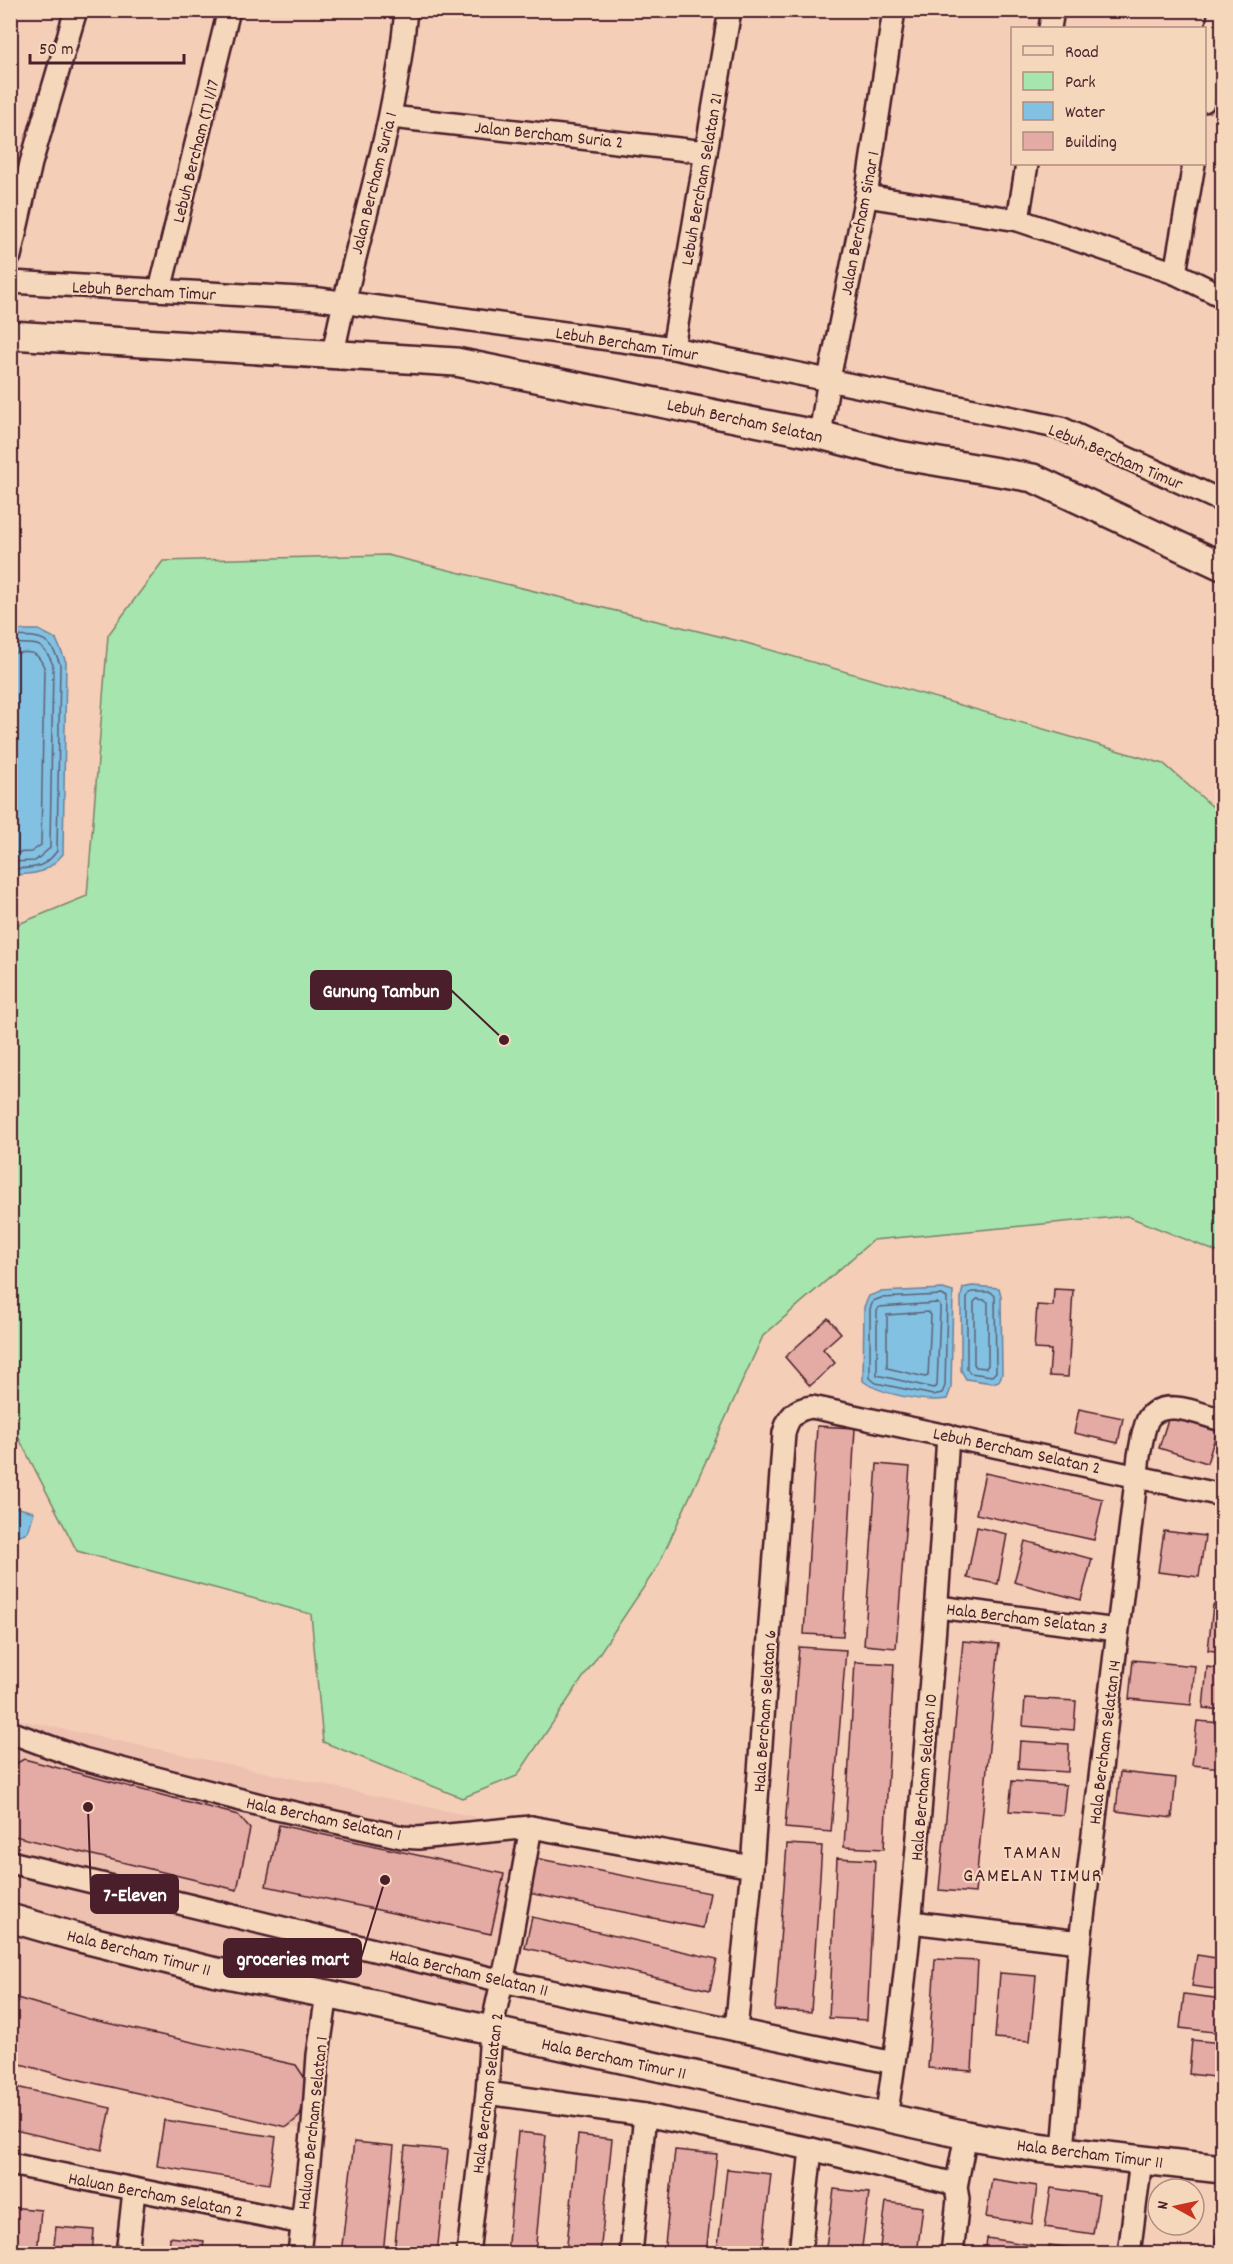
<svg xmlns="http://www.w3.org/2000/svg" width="1233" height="2264" viewBox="0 0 1233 2264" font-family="Dekko,sans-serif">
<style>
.built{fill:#edc0af}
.green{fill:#a6e5ad;stroke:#78826c;stroke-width:1.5}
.water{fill:#82c1e2;stroke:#6c8099;stroke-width:1.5}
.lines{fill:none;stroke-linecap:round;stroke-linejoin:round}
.shore{stroke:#606074;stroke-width:1.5}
.building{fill:#e4aaa4;stroke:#4a1f2b;stroke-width:1.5}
.minor-casing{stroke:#4a1f2b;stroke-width:26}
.tertiary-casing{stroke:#4a1f2b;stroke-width:32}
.minor{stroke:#f5d7bb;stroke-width:21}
.tertiary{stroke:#f5d7bb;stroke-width:27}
.labels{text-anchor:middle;stroke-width:4.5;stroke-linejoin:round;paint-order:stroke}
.street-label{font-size:18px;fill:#4a1f2b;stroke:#f5d7bb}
.neighbourhood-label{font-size:20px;letter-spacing:1.5px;fill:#4a1f2b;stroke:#f5d7bb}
.leader{fill:none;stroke:#4a1f2b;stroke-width:2}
.callout-dot{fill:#4a1f2b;stroke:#f5d7bb;stroke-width:2}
.callout{fill:#4a1f2b;stroke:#4a1f2b;stroke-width:2}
.callout-label{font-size:20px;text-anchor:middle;font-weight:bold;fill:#fff}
</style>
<rect width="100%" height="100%" fill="#f5ceb8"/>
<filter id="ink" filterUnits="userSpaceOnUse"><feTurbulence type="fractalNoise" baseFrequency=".0167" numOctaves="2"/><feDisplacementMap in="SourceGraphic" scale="12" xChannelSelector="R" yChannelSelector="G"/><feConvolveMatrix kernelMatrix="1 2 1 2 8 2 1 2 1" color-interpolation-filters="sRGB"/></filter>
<g filter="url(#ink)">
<!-- built -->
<path class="built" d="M11 1718 526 1828 492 2028 328 1994 310 2131 11 2065Z"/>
<!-- green -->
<path class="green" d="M387 555 743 642 1164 764 1222 815V1254L1127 1216 873 1240 763 1336 658 1566 517 1776 462 1798 323 1742 311 1614 77 1551 11 1423V927L87 896 108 635 163 561Z"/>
<!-- water -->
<g class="water">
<path d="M11 630H39L56 639 66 662 63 854C46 874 36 874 11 875Z"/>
<path d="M972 1286 999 1288 1001 1296 1002 1374 999 1381 992 1383 966 1379 961 1370V1297L963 1288Z"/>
<path d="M943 1289 953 1292 951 1388 947 1399C925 1403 880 1394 863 1381L864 1307 869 1296 880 1292Z"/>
<path d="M11 1506 34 1512 28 1532 11 1538Z"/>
</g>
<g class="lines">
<!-- shore -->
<g class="shore">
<path d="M10 636C40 637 49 634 60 664L57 851C43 870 32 868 10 869"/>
<path d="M10 644C35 644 43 640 53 665L50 848 35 861 10 862"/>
<path d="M10 653C29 653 36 648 44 667L41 845 31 852 10 853"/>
<path d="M973 1292H991L995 1296 996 1372 992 1376 970 1373 967 1369V1298L969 1293Z"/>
<path d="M942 1295 947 1298 945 1386 942 1393 933 1395 876 1383 870 1378V1309L873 1301 881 1298Z"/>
<path d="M977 1299 985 1300 988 1302V1365L986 1368 976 1367 974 1364V1302Z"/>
<path d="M937 1303 940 1305V1310L937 1386 933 1388 877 1375V1311L879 1307Z"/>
<path d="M928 1312 931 1315 928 1376 925 1377 887 1368V1315Z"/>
</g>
</g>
<!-- building -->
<g class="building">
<path d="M1054 1289 1073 1290 1068 1377 1049 1376 1051 1350 1034 1349 1037 1305 1053 1306Z"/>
<path d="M828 1318 841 1333 823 1349 835 1363 810 1386 785 1357Z"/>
<path d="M1079 1409 1123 1418 1118 1443 1074 1433Z"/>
<path d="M1169 1416 1217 1431 1207 1463 1159 1448Z"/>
<path d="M817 1426 855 1428 843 1636 804 1634Z"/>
<path d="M877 1464 910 1467 896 1648 864 1645Z"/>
<path d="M985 1473 1103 1499 1094 1540 976 1514Z"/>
<path d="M977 1527 1007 1534 998 1584 967 1578Z"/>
<path d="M1164 1531 1205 1536 1199 1577 1158 1572Z"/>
<path d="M1025 1541 1092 1559 1081 1600 1014 1582Z"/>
<path d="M1213 1605 1222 1606V1652L1208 1650Z"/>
<path d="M963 1641 999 1644 975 1893 939 1890Z"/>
<path d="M799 1647 846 1650 831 1832 785 1828Z"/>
<path d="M1133 1660 1195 1666 1191 1705 1129 1699Z"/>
<path d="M855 1662 894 1664 884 1849 844 1847Z"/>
<path d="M1207 1667 1222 1669V1710L1203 1708Z"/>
<path d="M1025 1698 1076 1701 1074 1730 1023 1726Z"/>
<path d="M1197 1721 1222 1723V1768L1192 1765Z"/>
<path d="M1020 1741 1069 1744 1068 1772 1018 1769Z"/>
<path d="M24 1759 238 1815 250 1829 237 1890 10 1835V1767Z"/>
<path d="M1120 1772 1176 1778 1172 1818 1116 1811Z"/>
<path d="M1012 1781 1066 1785 1063 1815 1009 1811Z"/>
<path d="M279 1825 504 1874 491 1934 266 1886Z"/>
<path d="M787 1844 822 1846 811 2012 775 2010Z"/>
<path d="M535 1858 710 1893 703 1928 528 1893Z"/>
<path d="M837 1858 875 1860 867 2020 829 2018Z"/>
<path d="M532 1917 717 1959 710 1990 525 1948Z"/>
<path d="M1197 1955 1222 1959V1990L1192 1986Z"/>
<path d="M935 1959 978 1961 972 2071 928 2068Z"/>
<path d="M1000 1973 1036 1976 1030 2041 995 2038Z"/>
<path d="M1184 1994 1222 1999V2033L1180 2028Z"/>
<path d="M10 1996 89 2019 296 2065 308 2083 300 2116 287 2127 67 2077 10 2061Z"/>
<path d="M1192 2040 1222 2043V2078L1189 2074Z"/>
<path d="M16 2087 111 2108 102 2150 10 2129V2110Z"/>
<path d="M164 2120 276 2137 269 2184 157 2166Z"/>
<path d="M518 2132 546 2135 535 2254H507Z"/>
<path d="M578 2135 612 2139 600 2254H566Z"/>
<path d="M354 2142 394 2146 383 2254H341Z"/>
<path d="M405 2146 448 2150 437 2254H394Z"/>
<path d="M675 2150 717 2154 706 2254H664Z"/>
<path d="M727 2169 771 2174 762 2254H717Z"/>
<path d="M992 2179 1037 2186 1032 2224 986 2217Z"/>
<path d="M1051 2188 1099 2195 1093 2234 1045 2227Z"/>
<path d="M834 2189 869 2193 861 2254H825Z"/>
<path d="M886 2202 923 2207 917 2254H879Z"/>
<path d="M10 2207 41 2210 37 2254H10Z"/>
<path d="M1221 2210H1222V2244L1215 2243Z"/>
<path d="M56 2227 94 2230 92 2254H53Z"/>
<path d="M170 2237 204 2241 202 2254H169Z"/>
<path d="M987 2238 1032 2245 1031 2254H985Z"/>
<path d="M1049 2245 1095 2251V2254H1048Z"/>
</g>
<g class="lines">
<!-- minor casing -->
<g class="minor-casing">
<g id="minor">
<path d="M1050 28 1053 10"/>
<path d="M1204 101 1220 10"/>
<path d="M391 117 706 152"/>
<path d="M866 196 1018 220 1175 273 1222 296"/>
<path d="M1018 220 1027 164"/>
<path d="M10 256 31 163 76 10"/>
<path d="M1175 273 1194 164"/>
<path d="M10 282 319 299 673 348 1061 428 1222 501"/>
<path d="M160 290 229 10"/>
<path d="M673 348 730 10"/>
<path d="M333 354C355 239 396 128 406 10"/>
<path d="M820 435 829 379 866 196 894 10"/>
<path d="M938 1607 1117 1630"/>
<path d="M10 1732 83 1759 268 1807 402 1837 418 1838 531 1827 752 1867"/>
<path d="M10 1862 502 1981 894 2063"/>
<path d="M911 1922 1080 1942"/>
<path d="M736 2030 752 1867 784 1433C788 1417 795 1409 812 1407L1222 1495"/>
<path d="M487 2093 645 2115 811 2149 947 2182 956 2187 958 2199 952 2254"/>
<path d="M886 2118C903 2009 913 1899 922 1788 932 1671 941 1553 948 1435"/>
<path d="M1063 2151 1080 1942 1139 1456C1141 1445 1143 1429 1148 1419 1163 1396 1202 1415 1222 1420"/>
<path d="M10 2164 302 2223"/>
<path d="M956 2187 966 2135"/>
<path d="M127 2254 134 2191"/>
<path d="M299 2254 313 2125 318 2055 327 1994"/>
<path d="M468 2254 487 2093 491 2031 508 1955 531 1827"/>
<path d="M631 2254 645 2115"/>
<path d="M800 2254 811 2149"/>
<path d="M1129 2254 1141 2160"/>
</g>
</g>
<!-- tertiary casing -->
<g class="tertiary-casing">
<g id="tertiary">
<path d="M10 335 456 362 820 435 893 454 1033 478 1222 566"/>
<path d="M10 1918 72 1936 212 1971 327 1994 966 2135 1037 2148 1222 2169"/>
</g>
</g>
<!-- minor -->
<use href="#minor" class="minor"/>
<!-- tertiary -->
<use href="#tertiary" class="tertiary"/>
</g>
</g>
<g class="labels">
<!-- street labels -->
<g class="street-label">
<text transform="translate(549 134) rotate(6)" y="6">Jalan Bercham Suria 2</text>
<text transform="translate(195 151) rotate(-76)" y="6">Lebuh Bercham (T) 1/17</text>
<text transform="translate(701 179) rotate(-80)" y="6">Lebuh Bercham Selatan 21</text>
<text transform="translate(373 183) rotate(-76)" y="6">Jalan Bercham Suria 1</text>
<text transform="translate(859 223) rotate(-79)" y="6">Jalan Bercham Sinar 1</text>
<text transform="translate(144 290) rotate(3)" y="6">Lebuh Bercham Timur</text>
<text transform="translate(627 343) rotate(9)" y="6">Lebuh Bercham Timur</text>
<text transform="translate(745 420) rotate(12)" y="6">Lebuh Bercham Selatan</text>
<text transform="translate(1116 456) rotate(23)" y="6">Lebuh Bercham Timur</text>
<text transform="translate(1017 1450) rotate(12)" y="6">Lebuh Bercham Selatan 2</text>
<text transform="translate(1027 1618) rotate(7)" y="6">Hala Bercham Selatan 3</text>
<text transform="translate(764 1711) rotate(-86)" y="6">Hala Bercham Selatan 6</text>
<text transform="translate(1104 1742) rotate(-83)" y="6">Hala Bercham Selatan 14</text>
<text transform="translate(923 1777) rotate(-85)" y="6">Hala Bercham Selatan 10</text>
<text transform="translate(324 1818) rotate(12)" y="6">Hala Bercham Selatan 1</text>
<text transform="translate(139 1952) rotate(14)" y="6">Hala Bercham Timur 11</text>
<text transform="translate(469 1972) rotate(13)" y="6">Hala Bercham Selatan 11</text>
<text transform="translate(614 2058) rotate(12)" y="6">Hala Bercham Timur 11</text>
<text transform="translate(487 2093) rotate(-83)" y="6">Hala Bercham Selatan 2</text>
<text transform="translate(312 2123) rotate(-84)" y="6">Haluan Bercham Selatan 1</text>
<text transform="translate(1090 2153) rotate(7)" y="6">Hala Bercham Timur 11</text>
<text transform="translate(156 2194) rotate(11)" y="6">Haluan Bercham Selatan 2</text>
</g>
<!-- neighbourhood labels -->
<g class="neighbourhood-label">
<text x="1033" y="1858">TAMAN<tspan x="1033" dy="23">GAMELAN TIMUR</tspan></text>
</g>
</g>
<!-- callouts -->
<path class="leader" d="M504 1040L451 990M88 1807L91 1894M385 1880L361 1958"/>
<g class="callout-dot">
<circle cx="504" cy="1040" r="6"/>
<circle cx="88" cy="1807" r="6"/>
<circle cx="385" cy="1880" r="6"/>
</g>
<g class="callout">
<rect x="311" y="971" width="140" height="38" rx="6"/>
<rect x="91" y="1875" width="87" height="38" rx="6"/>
<rect x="224" y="1939" width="137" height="38" rx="6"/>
</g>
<g class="callout-label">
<text x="381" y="997">Gunung Tambun</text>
<text x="135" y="1901">7-Eleven</text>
<text x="293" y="1965">groceries mart</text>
</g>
<!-- margin -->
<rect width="1233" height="2264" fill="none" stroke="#f5d7bb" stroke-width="36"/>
<rect x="18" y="18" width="1197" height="2228" fill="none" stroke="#4a1f2b" stroke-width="2" filter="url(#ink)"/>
<!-- legend -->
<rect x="1011" y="27" width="195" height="138" fill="#f5d7bb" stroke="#b18d81" stroke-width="1.5"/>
<rect x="1023" y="46" width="30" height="9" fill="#f5d7bb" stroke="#b18d81" stroke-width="1.5"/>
<text x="1065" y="57" font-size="18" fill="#4a1f2b">Road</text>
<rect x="1023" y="72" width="30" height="18" fill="#a6e5ad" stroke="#b18d81" stroke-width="1.5"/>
<text x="1065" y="87" font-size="18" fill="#4a1f2b">Park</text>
<rect x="1023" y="102" width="30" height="18" fill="#82c1e2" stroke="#b18d81" stroke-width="1.5"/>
<text x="1065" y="117" font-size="18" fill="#4a1f2b">Water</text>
<rect x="1023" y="132" width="30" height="18" fill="#e4aaa4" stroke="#b18d81" stroke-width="1.5"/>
<text x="1065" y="147" font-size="18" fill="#4a1f2b">Building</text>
<!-- north arrow -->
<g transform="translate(1176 2207) rotate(278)"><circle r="28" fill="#f5d7bb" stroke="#b18d81" stroke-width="1.5"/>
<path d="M0-4.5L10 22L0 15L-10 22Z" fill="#c8321e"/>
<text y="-9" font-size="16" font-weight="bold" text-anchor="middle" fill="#4a1f2b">N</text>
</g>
<!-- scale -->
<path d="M30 54v9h154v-9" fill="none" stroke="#4a1f2b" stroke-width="3"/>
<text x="39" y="54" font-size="18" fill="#4a1f2b" stroke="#f5d7bb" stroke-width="4.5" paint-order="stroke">50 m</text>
</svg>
